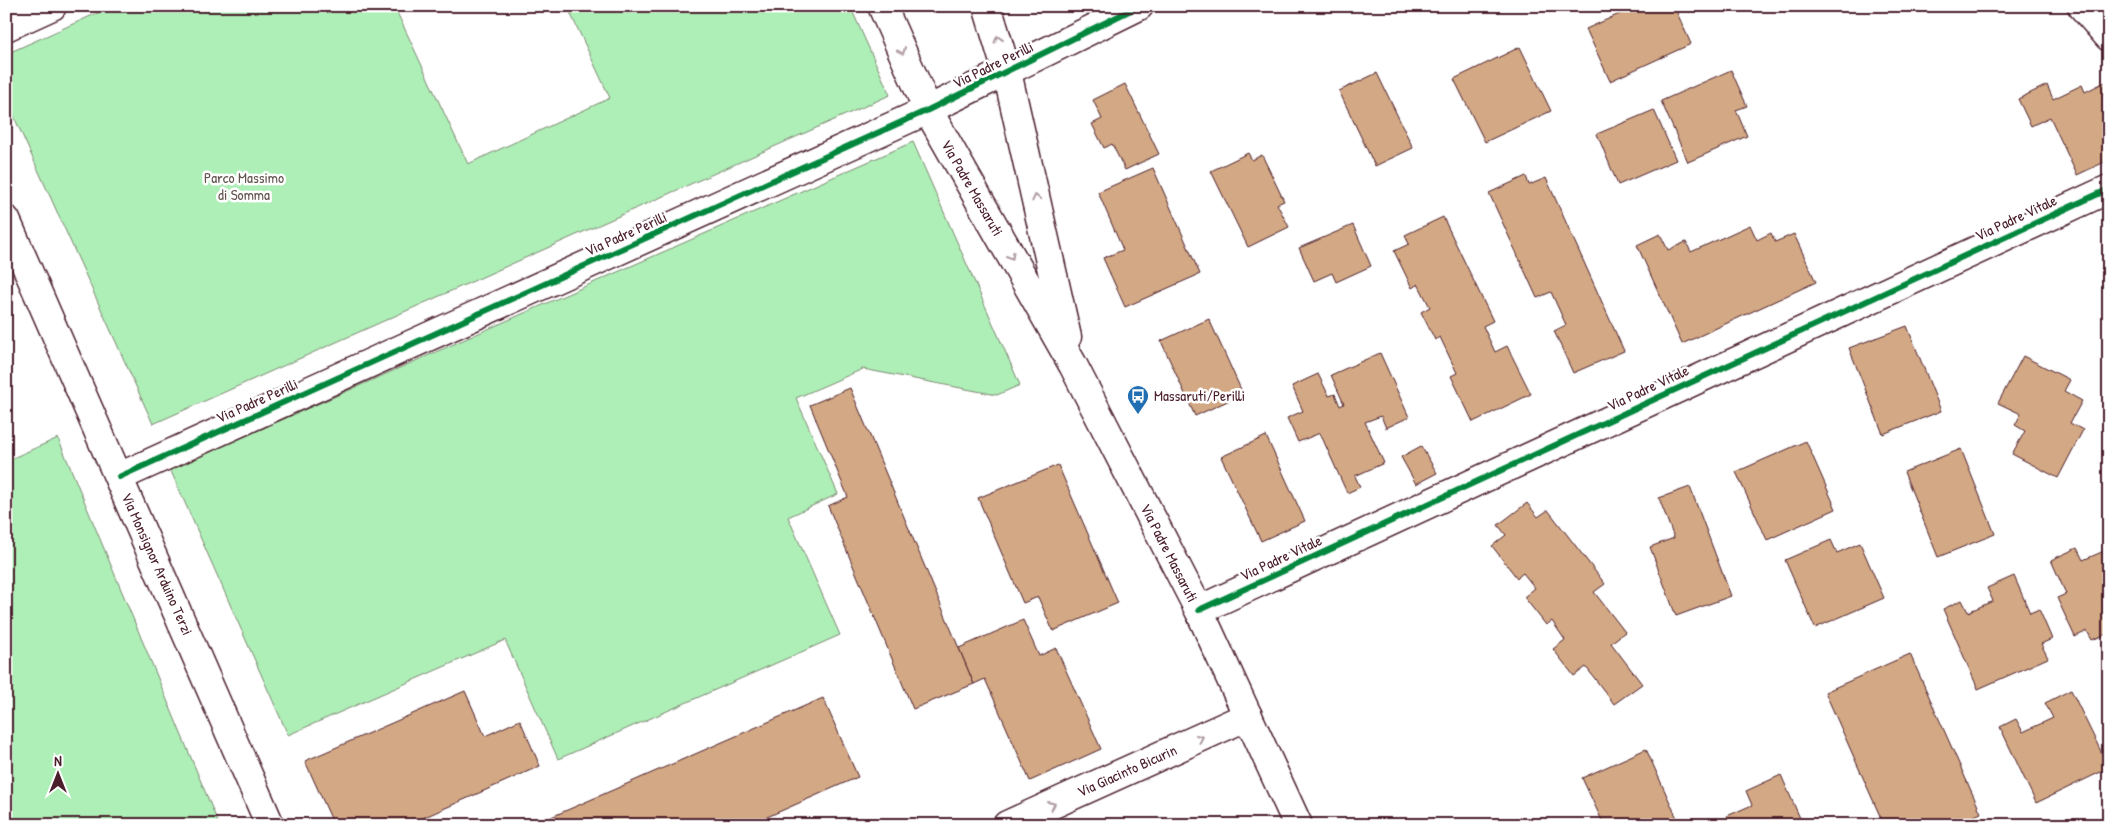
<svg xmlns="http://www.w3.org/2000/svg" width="2115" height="831" viewBox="0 0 2115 831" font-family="'Patrick Hand',sans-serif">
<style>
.green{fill:#aeefb7;stroke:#7c8771}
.building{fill:#d3a884;stroke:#4a1f2b}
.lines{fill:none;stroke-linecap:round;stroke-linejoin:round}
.minor-casing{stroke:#4a1f2b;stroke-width:31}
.minor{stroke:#fff;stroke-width:28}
.cycleway-casing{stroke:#fff;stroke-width:9}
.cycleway{stroke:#00873e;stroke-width:6}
.oneway{stroke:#ae9aa0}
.labels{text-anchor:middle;stroke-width:5;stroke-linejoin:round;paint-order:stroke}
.street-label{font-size:15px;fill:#4a1f2b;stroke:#fff}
.park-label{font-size:15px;fill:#63534e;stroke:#fff}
.poi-label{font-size:15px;fill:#4a1f2b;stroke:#fff;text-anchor:start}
</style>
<rect width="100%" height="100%" fill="#fff"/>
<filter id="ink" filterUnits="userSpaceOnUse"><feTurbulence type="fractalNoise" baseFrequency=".02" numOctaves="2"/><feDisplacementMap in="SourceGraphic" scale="10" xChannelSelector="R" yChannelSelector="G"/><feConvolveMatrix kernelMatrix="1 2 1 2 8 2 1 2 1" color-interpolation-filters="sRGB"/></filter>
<g filter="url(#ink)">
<!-- green -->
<g class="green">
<path d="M113 6H394L468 164 610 98 567 6H850L890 95 153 424 6 99V54Z"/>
<path d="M913 142 1020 385 997 395 863 369 796 398 838 494 788 517 840 635 558 759 505 640 288 735 170 469Z"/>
<path d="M58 438 219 825H6V461Z"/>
</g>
<!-- building -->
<g class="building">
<path d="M1637 6H1674L1691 44 1610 81 1586 29Z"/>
<path d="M1520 47 1551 111 1485 142 1454 79Z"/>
<path d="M1731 70 1747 106 1736 110 1747 136 1688 162 1661 101Z"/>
<path d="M1377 73 1413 148 1375 166 1339 91Z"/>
<path d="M2105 82 2109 89V160L2077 175 2050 117 2031 126 2018 99 2047 85 2053 99 2082 85 2085 92Z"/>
<path d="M1125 84 1159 154 1125 170 1112 144 1104 148 1092 124 1102 119 1093 100Z"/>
<path d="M1654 110 1676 160 1618 185 1597 134Z"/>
<path d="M1248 153 1252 160 1262 155 1284 201 1277 204 1289 227 1248 247 1211 171Z"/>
<path d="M1153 168 1200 274 1125 307 1103 258 1123 250 1098 192Z"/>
<path d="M1526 176 1529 185 1546 178 1624 351 1573 373 1554 331 1566 325 1551 292 1537 298 1489 193Z"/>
<path d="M1443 217 1493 321 1483 326 1495 352 1507 346 1531 394 1473 422 1451 376 1457 373 1440 337 1435 340 1421 312 1430 307 1418 284 1412 288 1394 251 1409 244 1405 235Z"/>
<path d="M1353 225 1371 266 1336 282 1332 273 1314 281 1299 248Z"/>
<path d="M1750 225 1757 240 1771 233 1775 242 1794 234 1816 282 1682 344 1637 245 1660 234 1668 250 1686 242 1691 252Z"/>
<path d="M1209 319 1243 394 1195 416 1161 341Z"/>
<path d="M1907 326 1941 411 1883 434 1849 348Z"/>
<path d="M1380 353 1409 417 1386 428 1381 416 1365 422 1384 463 1355 476 1360 487 1347 493 1320 433 1298 442 1287 418 1303 411 1292 386 1318 374 1329 396 1335 394 1340 406 1344 404 1331 375Z"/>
<path d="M2023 356 2070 380 2064 391 2082 401 2070 423 2083 430 2058 478 2012 454 2025 431 2015 425 2021 414 1998 403Z"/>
<path d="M850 388 974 684 913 709 828 506 848 497 810 405Z"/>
<path d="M1266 436 1305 521 1261 541 1221 457Z"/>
<path d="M1806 441 1836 509 1767 540 1736 472Z"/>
<path d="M1421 446 1437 473 1416 484 1401 457Z"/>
<path d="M1961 449 1995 534 1938 557 1904 472Z"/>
<path d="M1058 465 1118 603 1053 631 1038 597 1023 603 978 498Z"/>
<path d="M1690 487 1731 596 1676 616 1650 547 1674 538 1659 498Z"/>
<path d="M1527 503 1538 517 1548 510 1605 584 1594 592 1625 632 1611 643 1642 684 1614 704 1586 667 1574 676 1553 649 1565 640 1552 621 1546 625 1524 597 1535 588 1523 573 1517 578 1492 546 1506 535 1498 525Z"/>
<path d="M2109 535V547L2105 537Z"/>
<path d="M1831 540 1837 553 1860 543 1884 598 1815 628 1785 560Z"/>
<path d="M2077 548 2083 560 2109 549V633L2092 640 2087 631 2075 637 2057 598 2066 594 2051 560Z"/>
<path d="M2014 576 2030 613 2039 609 2052 639 2041 644 2048 658 1978 689 1943 609 1962 600 1968 612 1993 601 1987 588Z"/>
<path d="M1023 620 1039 656 1056 648 1101 749 1030 781 985 679 974 684 959 648Z"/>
<path d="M1910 654 1981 813 1955 825H1884L1825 692Z"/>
<path d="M2071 690 2109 768 2036 803 2000 727 2016 719 2023 732 2053 718 2045 703Z"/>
<path d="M465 691 485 736 520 720 540 766 407 825H334L305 761Z"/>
<path d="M823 698 858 777 749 825H533Z"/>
<path d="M1646 749 1680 825H1604L1582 778Z"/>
<path d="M1781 775 1803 825H1730L1727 816 1752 805 1746 791Z"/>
</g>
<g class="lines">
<!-- minor casing -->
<g class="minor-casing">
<g id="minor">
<path d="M882 6 928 110 1073 365 1199 610 1298 825"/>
<path d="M987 6 1007 72 1067 337"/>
<path d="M2082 6 2109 37"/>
<path d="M6 27 52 6"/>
<path d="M6 220 270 825"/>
<path d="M119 477 928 110 1139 6"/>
<path d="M1199 610 2109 189"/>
<path d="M1007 825 1248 716"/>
</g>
</g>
<!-- minor -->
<use href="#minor" class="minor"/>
<!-- cycleway casing -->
<g class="cycleway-casing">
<g id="cycleway">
<path d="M119 477 928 110 1139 6"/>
<path d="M1199 610 2109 189"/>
</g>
</g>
<!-- cycleway -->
<use href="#cycleway" class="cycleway"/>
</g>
<!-- one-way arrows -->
<defs><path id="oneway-chevron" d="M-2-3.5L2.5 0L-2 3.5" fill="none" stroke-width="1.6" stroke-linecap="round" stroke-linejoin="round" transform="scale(1.25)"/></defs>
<g class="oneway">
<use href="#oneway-chevron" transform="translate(998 39) rotate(-107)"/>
<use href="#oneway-chevron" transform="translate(902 51) rotate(66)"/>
<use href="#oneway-chevron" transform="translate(1036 198) rotate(-103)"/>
<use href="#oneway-chevron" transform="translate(1011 256) rotate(60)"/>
<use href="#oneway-chevron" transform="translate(1200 738) rotate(-24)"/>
<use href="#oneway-chevron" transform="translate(1052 805) rotate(-24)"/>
</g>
</g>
<!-- icons -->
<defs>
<g id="bus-pin" transform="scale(1.125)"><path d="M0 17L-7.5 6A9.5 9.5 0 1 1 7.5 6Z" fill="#1f6fb2" stroke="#fff"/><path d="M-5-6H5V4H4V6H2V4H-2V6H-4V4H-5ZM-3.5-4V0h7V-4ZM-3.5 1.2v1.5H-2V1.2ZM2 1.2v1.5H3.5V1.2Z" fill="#fff"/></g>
</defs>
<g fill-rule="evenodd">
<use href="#bus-pin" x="1138" y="396"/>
</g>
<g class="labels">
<!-- street labels -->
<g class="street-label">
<text transform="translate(993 65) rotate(-26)" y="5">Via Padre Perilli</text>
<text transform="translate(972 188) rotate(60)" y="5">Via Padre Massaruti</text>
<text transform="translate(2016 218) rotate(-25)" y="5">Via Padre Vitale</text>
<text transform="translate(626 234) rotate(-24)" y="5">Via Padre Perilli</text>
<text transform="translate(1648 388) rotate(-25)" y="5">Via Padre Vitale</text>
<text transform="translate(257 401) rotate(-24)" y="5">Via Padre Perilli</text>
<text transform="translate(1169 553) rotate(63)" y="5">Via Padre Massaruti</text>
<text transform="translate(1281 558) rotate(-25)" y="5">Via Padre Vitale</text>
<text transform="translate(157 564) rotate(66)" y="5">Via Monsignor Arduino Terzi</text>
<text transform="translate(1127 771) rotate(-24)" y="5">Via Giacinto Bicurin</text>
</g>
<!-- park labels -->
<g class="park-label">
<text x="244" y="183">Parco Massimo<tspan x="244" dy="17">di Somma</tspan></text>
</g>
<!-- poi labels -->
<g class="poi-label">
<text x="1154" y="401">Massaruti/Perilli</text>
</g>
</g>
<!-- margin -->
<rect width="2115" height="831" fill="none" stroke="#fff" stroke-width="25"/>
<rect x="12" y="12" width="2090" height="806" fill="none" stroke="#4a1f2b" stroke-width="2" filter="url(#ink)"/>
<!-- north arrow -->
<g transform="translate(58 774)" stroke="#ffffff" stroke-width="4" paint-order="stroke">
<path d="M0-4L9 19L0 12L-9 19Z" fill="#4a1f2b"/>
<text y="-8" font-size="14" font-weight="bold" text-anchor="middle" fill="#4a1f2b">N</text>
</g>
</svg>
